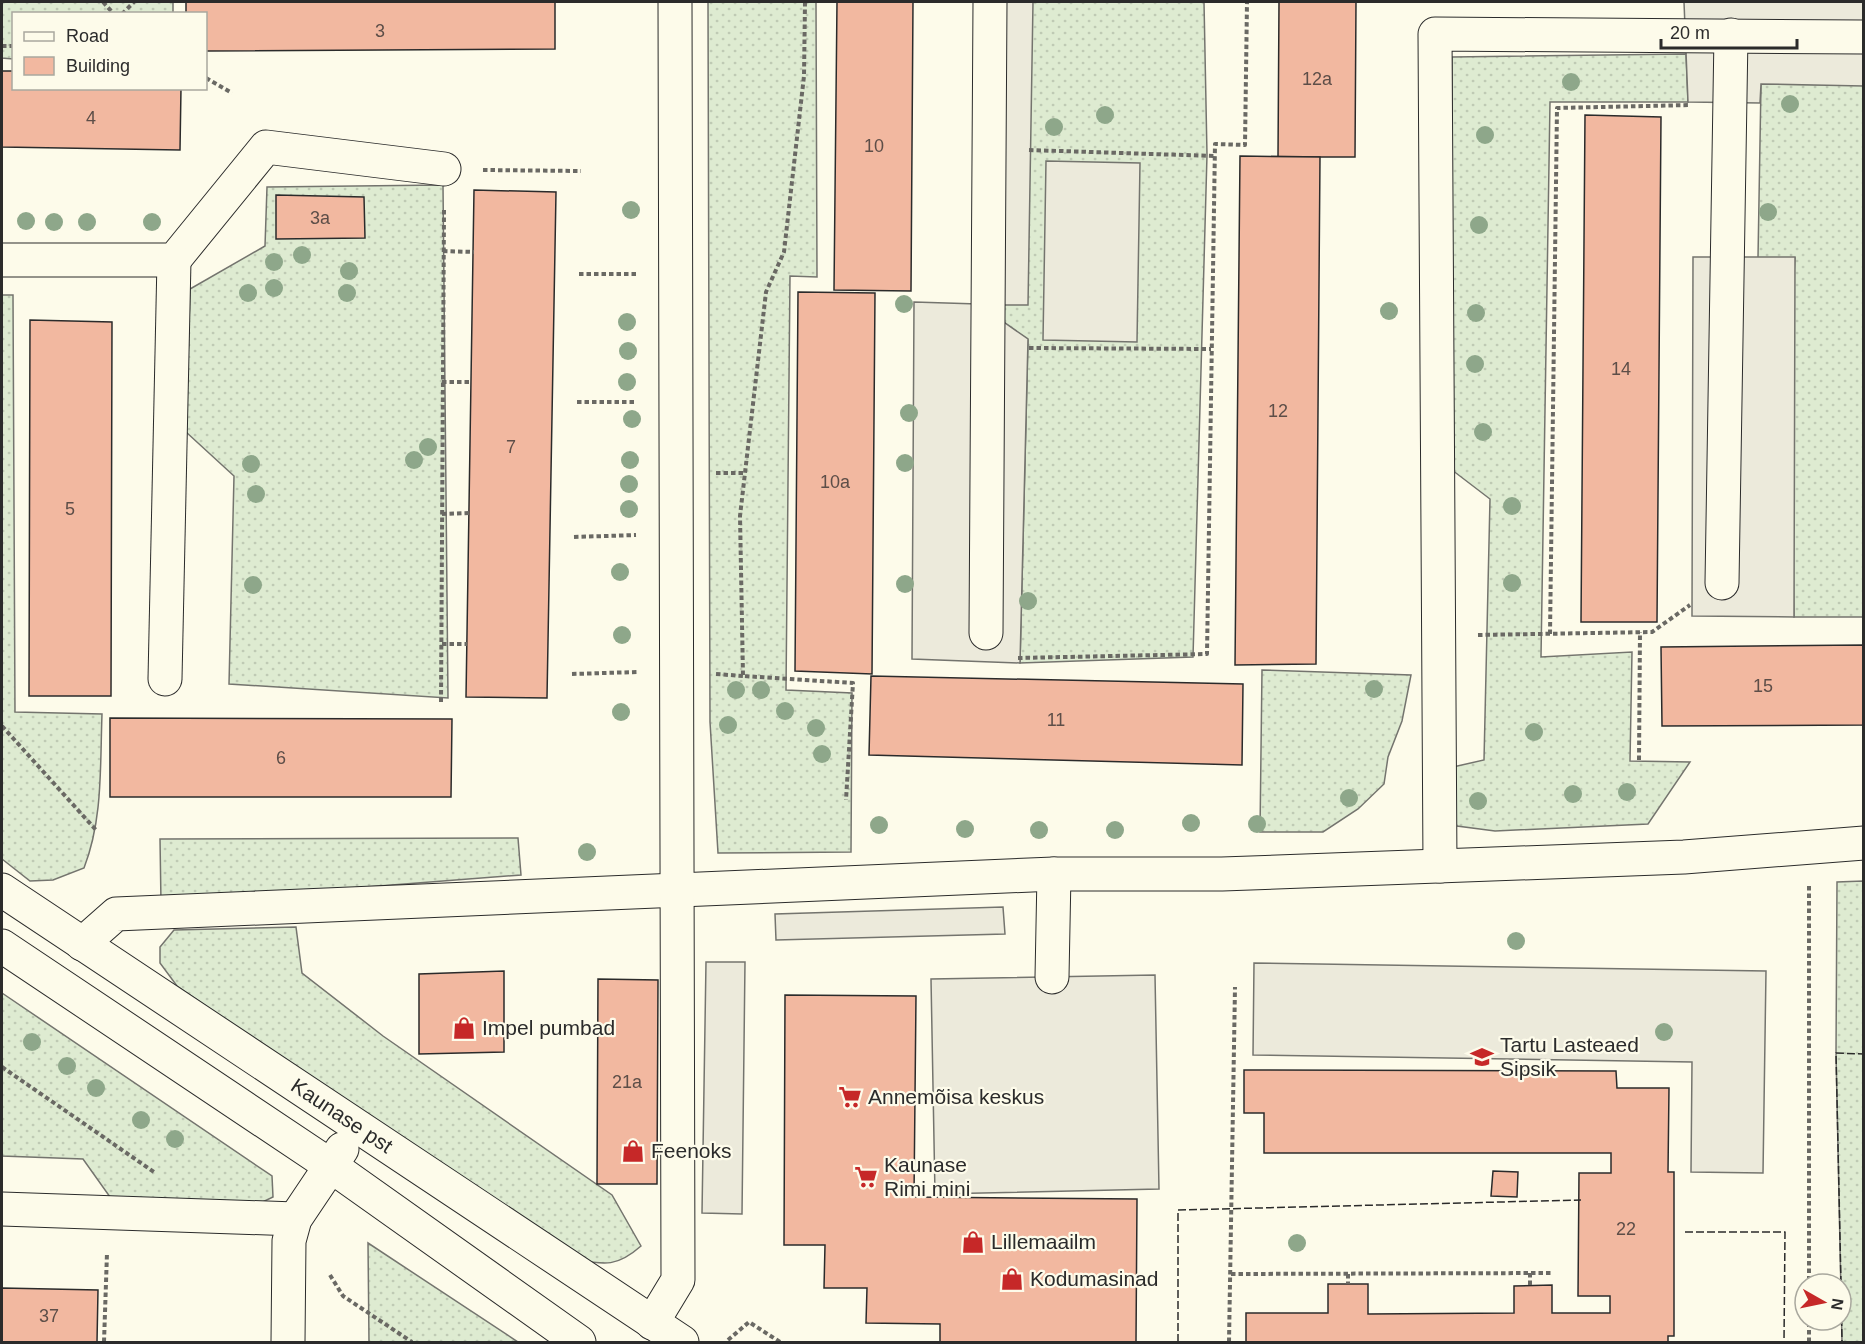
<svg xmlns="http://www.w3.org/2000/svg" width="1865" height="1344" viewBox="0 0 1865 1344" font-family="Arial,sans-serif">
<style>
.grass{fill:url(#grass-dots);stroke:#74746e;stroke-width:1.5}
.parking{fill:#eceadb;stroke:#74746e;stroke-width:1.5}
.building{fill:#f2b8a0;stroke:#2b2b2b;stroke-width:1.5}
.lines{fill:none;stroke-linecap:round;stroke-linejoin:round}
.minor-casing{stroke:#2b2b2b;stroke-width:35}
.path{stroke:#6a6964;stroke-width:4;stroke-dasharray:4.5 3;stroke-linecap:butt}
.minor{stroke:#fdfbea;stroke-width:33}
.fence{stroke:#2b2b2b;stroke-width:1.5;stroke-dasharray:8 3;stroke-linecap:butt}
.tree{fill:#8ea78a}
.labels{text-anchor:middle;stroke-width:4.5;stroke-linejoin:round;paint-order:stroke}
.number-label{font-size:18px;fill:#5d4e48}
.poi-label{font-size:21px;fill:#2b2b2b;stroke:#fdfbea;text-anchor:start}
.street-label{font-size:21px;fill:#2b2b2b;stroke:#fdfbea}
</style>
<defs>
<pattern id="grass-dots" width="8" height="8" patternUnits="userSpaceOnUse" patternTransform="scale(1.5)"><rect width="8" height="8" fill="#deebd1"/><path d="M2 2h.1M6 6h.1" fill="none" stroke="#bfcab4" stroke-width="1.8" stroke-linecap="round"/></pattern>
</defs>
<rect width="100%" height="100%" fill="#fdfbea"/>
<!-- grass -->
<g class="grass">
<path d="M2 2H173V13L14 14 13 59 2 58Z"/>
<path d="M708 2H816L817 277 790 276 786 690 852 693 851 852 718 853 710 722Z"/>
<path d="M980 2H1204L1207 155 1193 657 1020 663 1028 340 978 304Z"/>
<path d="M1686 54 1688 102H1550L1541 657 1632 652 1630 761 1690 762 1648 824 1495 831 1457 826 1435 771 1484 760 1490 499 1452 470V57Z"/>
<path d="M1761 84 1863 85V617H1794L1790 338 1795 258H1758Z"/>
<path d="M443 185 448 698 229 684 234 476 186 432 190 289 265 246 267 187Z"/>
<path d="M2 295H13L15 712 102 714C100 767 103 819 84 868L53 880 30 881 2 859Z"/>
<path d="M1262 670 1411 675 1402 721 1388 757 1384 784 1358 809 1323 832H1260Z"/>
<path d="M518 838 521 875 161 903 160 839Z"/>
<path d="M1863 881 1864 1342H1842L1836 1053 1837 882Z"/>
<path d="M296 927 302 973 383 1036 612 1195 641 1246C615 1269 602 1264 571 1259L177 986 160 963V947L174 930Z"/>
<path d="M2 993 272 1176 273 1197 254 1206 115 1204 83 1159 2 1156Z"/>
<path d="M368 1243 518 1342H369Z"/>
</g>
<!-- parking -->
<g class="parking">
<path d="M990 2H1033L1028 305H988Z"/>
<path d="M1684 2H1863V86L1761 84 1760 103 1688 102Z"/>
<path d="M1046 161 1140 163 1137 342 1043 340Z"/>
<path d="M1693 257H1795L1794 617 1692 616Z"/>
<path d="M914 302 978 304 1028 339 1020 663 912 659Z"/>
<path d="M1003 907 1005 934 776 940 775 914Z"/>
<path d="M706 962H745L742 1214 702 1213Z"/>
<path d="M1254 963 1766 971 1763 1173 1691 1172 1692 1062 1253 1055Z"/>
<path d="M1155 975 1159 1189 935 1194 931 979Z"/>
</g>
<!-- building -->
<g class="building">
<path d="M186 2H555V49L206 51V14H186Z"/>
<path d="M837 2H913L911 291 834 290Z"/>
<path d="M1279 2H1356L1355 157H1278Z"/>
<path d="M2 71H14V88H181L180 150 2 147Z"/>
<path d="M1585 115 1661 117 1657 622H1581Z"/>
<path d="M1240 156 1320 157 1316 664 1235 665Z"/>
<path d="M474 190 556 192 547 698 466 697Z"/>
<path d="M276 195 364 197 365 238 276 239Z"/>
<path d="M798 292 875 293 872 674 795 671Z"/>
<path d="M30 320 112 322 111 696H29Z"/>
<path d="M1864 645V725L1662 726 1661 647Z"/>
<path d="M871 676 1243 684 1242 765 869 755Z"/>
<path d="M110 718 452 719 451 797H110Z"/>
<path d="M504 971V1052L419 1054V974Z"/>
<path d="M598 979 658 980 657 1184H597Z"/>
<path d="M785 995 916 996 914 1197 1137 1199 1136 1342H940V1324L866 1323 867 1288H824L825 1245H784Z"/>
<path d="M1244 1070 1616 1071 1617 1088H1669L1668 1172H1674V1336H1668V1342H1246V1313H1328V1284H1368V1314L1514 1313V1286L1552 1285V1313H1610V1296H1578L1579 1173H1611V1153H1264V1113H1244Z"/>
<path d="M1493 1171 1518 1172 1517 1197 1491 1196Z"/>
<path d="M2 1288 98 1290 97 1342H2Z"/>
</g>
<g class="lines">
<!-- minor casing -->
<g class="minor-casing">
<g id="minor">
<path d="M2 260H174L266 147 444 169"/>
<path d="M1722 583 1731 35"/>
<path d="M986 633 990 2"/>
<path d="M165 679 174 260"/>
<path d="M1440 866 1435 34 1864 37"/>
<path id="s1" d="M2 890 682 1342"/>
<path d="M82 944 116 914 1054 874H1222L1684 857 1864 843"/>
<path d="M2 946 331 1166 579 1342"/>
<path d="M1052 977 1054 874"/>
<path d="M2 1209 295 1219"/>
<path d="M652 1323 678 1280 675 2"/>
<path d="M288 1342 289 1241 295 1219 342 1149"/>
</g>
</g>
<!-- path -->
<g class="path">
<path d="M103 2 114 14"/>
<path d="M805 2 804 76 784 252 766 292 740 516 743 676 853 683 846 800"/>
<path d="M122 14 134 2"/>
<path d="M2 46H14"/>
<path d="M206 78 232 93"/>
<path d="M1029 150 1214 156"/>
<path d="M483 170 581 171"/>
<path d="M443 251 474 252"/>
<path d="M579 274H636"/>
<path d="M1029 348 1211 349"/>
<path d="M442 382H472"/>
<path d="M577 402H637"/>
<path d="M716 473H746"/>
<path d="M442 514 469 513"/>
<path d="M574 537 636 535"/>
<path d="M1550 634 1557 108 1690 105"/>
<path d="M1478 635 1652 632 1690 605"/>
<path d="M442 644H467"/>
<path d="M1018 658 1207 654 1215 144 1245 145 1247 2"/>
<path d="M572 674 637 672"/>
<path d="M716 674 743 676"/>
<path d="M441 702 444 210"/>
<path d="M2 726 96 830"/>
<path d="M1639 760 1640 632"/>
<path d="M1809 886V1284"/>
<path d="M2 1067 154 1172"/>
<path d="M1231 1274 1551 1273"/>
<path d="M1348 1274V1284"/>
<path d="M330 1275 343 1296 412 1342"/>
<path d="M1530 1285V1273"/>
<path d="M728 1340 749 1322 780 1342"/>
<path d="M104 1342 107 1253"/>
<path d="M1229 1342 1235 987"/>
<path d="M1809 1342V1320"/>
</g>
<!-- minor -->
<use href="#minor" class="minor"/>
<!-- fence -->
<g class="fence">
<path d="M1685 1232H1785L1784 1342"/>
<path d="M1841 1284 1836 1053 1864 1054"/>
<path d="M1841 1285 1842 1342"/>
<path d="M1178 1342V1210L1581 1200"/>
</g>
</g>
<!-- trees -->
<g class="tree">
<circle cx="1571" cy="82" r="9"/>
<circle cx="1790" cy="104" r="9"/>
<circle cx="1105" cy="115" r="9"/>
<circle cx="1054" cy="127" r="9"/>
<circle cx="1485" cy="135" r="9"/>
<circle cx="631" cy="210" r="9"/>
<circle cx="1768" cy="212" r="9"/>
<circle cx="26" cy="221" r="9"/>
<circle cx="54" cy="222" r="9"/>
<circle cx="87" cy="222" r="9"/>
<circle cx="152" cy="222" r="9"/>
<circle cx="1479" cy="225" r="9"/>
<circle cx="302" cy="255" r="9"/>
<circle cx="274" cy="262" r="9"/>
<circle cx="349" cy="271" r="9"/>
<circle cx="274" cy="288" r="9"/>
<circle cx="248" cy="293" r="9"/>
<circle cx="347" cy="293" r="9"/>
<circle cx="904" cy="304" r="9"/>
<circle cx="1389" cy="311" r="9"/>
<circle cx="1476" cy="313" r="9"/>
<circle cx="627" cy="322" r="9"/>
<circle cx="628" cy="351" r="9"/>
<circle cx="1475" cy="364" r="9"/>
<circle cx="627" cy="382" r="9"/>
<circle cx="909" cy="413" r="9"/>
<circle cx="632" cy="419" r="9"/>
<circle cx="1483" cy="432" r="9"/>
<circle cx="428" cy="447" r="9"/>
<circle cx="414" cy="460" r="9"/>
<circle cx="630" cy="460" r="9"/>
<circle cx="905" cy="463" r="9"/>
<circle cx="251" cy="464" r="9"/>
<circle cx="629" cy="484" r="9"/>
<circle cx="256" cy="494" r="9"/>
<circle cx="1512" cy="506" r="9"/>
<circle cx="629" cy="509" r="9"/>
<circle cx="620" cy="572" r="9"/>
<circle cx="1512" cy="583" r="9"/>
<circle cx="905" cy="584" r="9"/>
<circle cx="253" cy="585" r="9"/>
<circle cx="1028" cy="601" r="9"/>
<circle cx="622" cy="635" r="9"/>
<circle cx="1374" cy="689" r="9"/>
<circle cx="736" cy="690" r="9"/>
<circle cx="761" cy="690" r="9"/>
<circle cx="785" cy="711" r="9"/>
<circle cx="621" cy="712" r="9"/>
<circle cx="728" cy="725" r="9"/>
<circle cx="816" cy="728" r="9"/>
<circle cx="1534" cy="732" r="9"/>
<circle cx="822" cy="754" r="9"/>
<circle cx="1627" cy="792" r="9"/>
<circle cx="1573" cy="794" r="9"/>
<circle cx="1349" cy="798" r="9"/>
<circle cx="1478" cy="801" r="9"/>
<circle cx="1191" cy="823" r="9"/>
<circle cx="1257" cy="824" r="9"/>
<circle cx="879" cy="825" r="9"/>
<circle cx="965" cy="829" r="9"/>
<circle cx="1039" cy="830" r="9"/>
<circle cx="1115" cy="830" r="9"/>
<circle cx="587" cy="852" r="9"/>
<circle cx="1516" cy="941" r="9"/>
<circle cx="1664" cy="1032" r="9"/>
<circle cx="32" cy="1042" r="9"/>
<circle cx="67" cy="1066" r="9"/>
<circle cx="96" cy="1088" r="9"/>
<circle cx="141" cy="1120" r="9"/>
<circle cx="175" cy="1139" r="9"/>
<circle cx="1297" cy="1243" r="9"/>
</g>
<!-- icons -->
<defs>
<g id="shop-bare" transform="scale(1.8)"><path d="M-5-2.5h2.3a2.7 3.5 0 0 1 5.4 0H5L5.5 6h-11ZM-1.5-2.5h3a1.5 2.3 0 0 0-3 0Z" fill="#c62828" stroke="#fdfbea" stroke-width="2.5" paint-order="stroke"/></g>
<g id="school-bare" transform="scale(1.8)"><path d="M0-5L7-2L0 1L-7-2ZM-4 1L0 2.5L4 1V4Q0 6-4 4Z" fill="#c62828" stroke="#fdfbea" stroke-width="2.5" paint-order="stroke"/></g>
<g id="supermarket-bare" transform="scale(1.8)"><path d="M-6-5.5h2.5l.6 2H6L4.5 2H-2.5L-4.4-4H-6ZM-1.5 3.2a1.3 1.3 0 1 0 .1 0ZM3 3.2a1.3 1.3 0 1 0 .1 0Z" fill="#c62828" stroke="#fdfbea" stroke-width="2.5" paint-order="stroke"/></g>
</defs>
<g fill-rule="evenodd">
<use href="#shop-bare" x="464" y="1028"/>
<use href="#school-bare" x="1482" y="1057"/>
<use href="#supermarket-bare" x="850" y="1097"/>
<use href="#shop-bare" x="633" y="1151"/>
<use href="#supermarket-bare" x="866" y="1177"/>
<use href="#shop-bare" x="973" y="1242"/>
<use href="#shop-bare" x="1012" y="1279"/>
</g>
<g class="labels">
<!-- number labels -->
<g class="number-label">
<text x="380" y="37">3</text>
<text x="1317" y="85">12a</text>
<text x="91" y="124">4</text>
<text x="874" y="152">10</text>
<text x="320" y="224">3a</text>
<text x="1621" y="375">14</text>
<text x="1278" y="417">12</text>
<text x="511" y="453">7</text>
<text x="835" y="488">10a</text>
<text x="70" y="515">5</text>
<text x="1763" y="692">15</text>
<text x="1056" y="726">11</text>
<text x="281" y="764">6</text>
<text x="627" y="1088">21a</text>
<text x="1626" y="1235">22</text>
<text x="49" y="1322">37</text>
</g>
<!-- poi labels -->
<g class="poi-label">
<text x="482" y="1035">Impel pumbad</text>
<text x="1500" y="1052">Tartu Lasteaed<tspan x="1500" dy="24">Sipsik</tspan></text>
<text x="868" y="1104">Annemõisa keskus</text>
<text x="651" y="1158">Feenoks</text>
<text x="884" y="1172">Kaunase<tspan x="884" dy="24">Rimi mini</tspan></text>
<text x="991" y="1249">Lillemaailm</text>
<text x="1030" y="1286">Kodumasinad</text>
</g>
<!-- street labels -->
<g class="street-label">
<text dy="7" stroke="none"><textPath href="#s1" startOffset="408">Kaunase pst</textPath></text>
</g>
</g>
<!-- border -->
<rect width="1865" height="1344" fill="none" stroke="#2b2b2b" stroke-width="6"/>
<!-- legend -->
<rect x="12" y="12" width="195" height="78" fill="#fdfbea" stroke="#a9a89e" stroke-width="1.5"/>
<rect x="24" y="32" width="30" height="9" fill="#fdfbea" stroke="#a9a89e" stroke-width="1.5"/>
<text x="66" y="42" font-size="18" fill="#2b2b2b">Road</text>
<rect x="24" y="57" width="30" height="18" fill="#f2b8a0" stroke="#a9a89e" stroke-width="1.5"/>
<text x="66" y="72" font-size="18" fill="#2b2b2b">Building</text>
<!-- north arrow -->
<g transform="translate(1823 1302) rotate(99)"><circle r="28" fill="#fdfbea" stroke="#a9a89e" stroke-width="1.5"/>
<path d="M0-4.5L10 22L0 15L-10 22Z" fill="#c62828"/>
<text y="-9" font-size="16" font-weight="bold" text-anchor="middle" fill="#2b2b2b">N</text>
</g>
<!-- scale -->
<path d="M1661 39v9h136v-9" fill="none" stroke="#2b2b2b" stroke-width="3"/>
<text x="1670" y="39" font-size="18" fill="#2b2b2b" stroke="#fdfbea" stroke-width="4.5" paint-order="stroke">20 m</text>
</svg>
